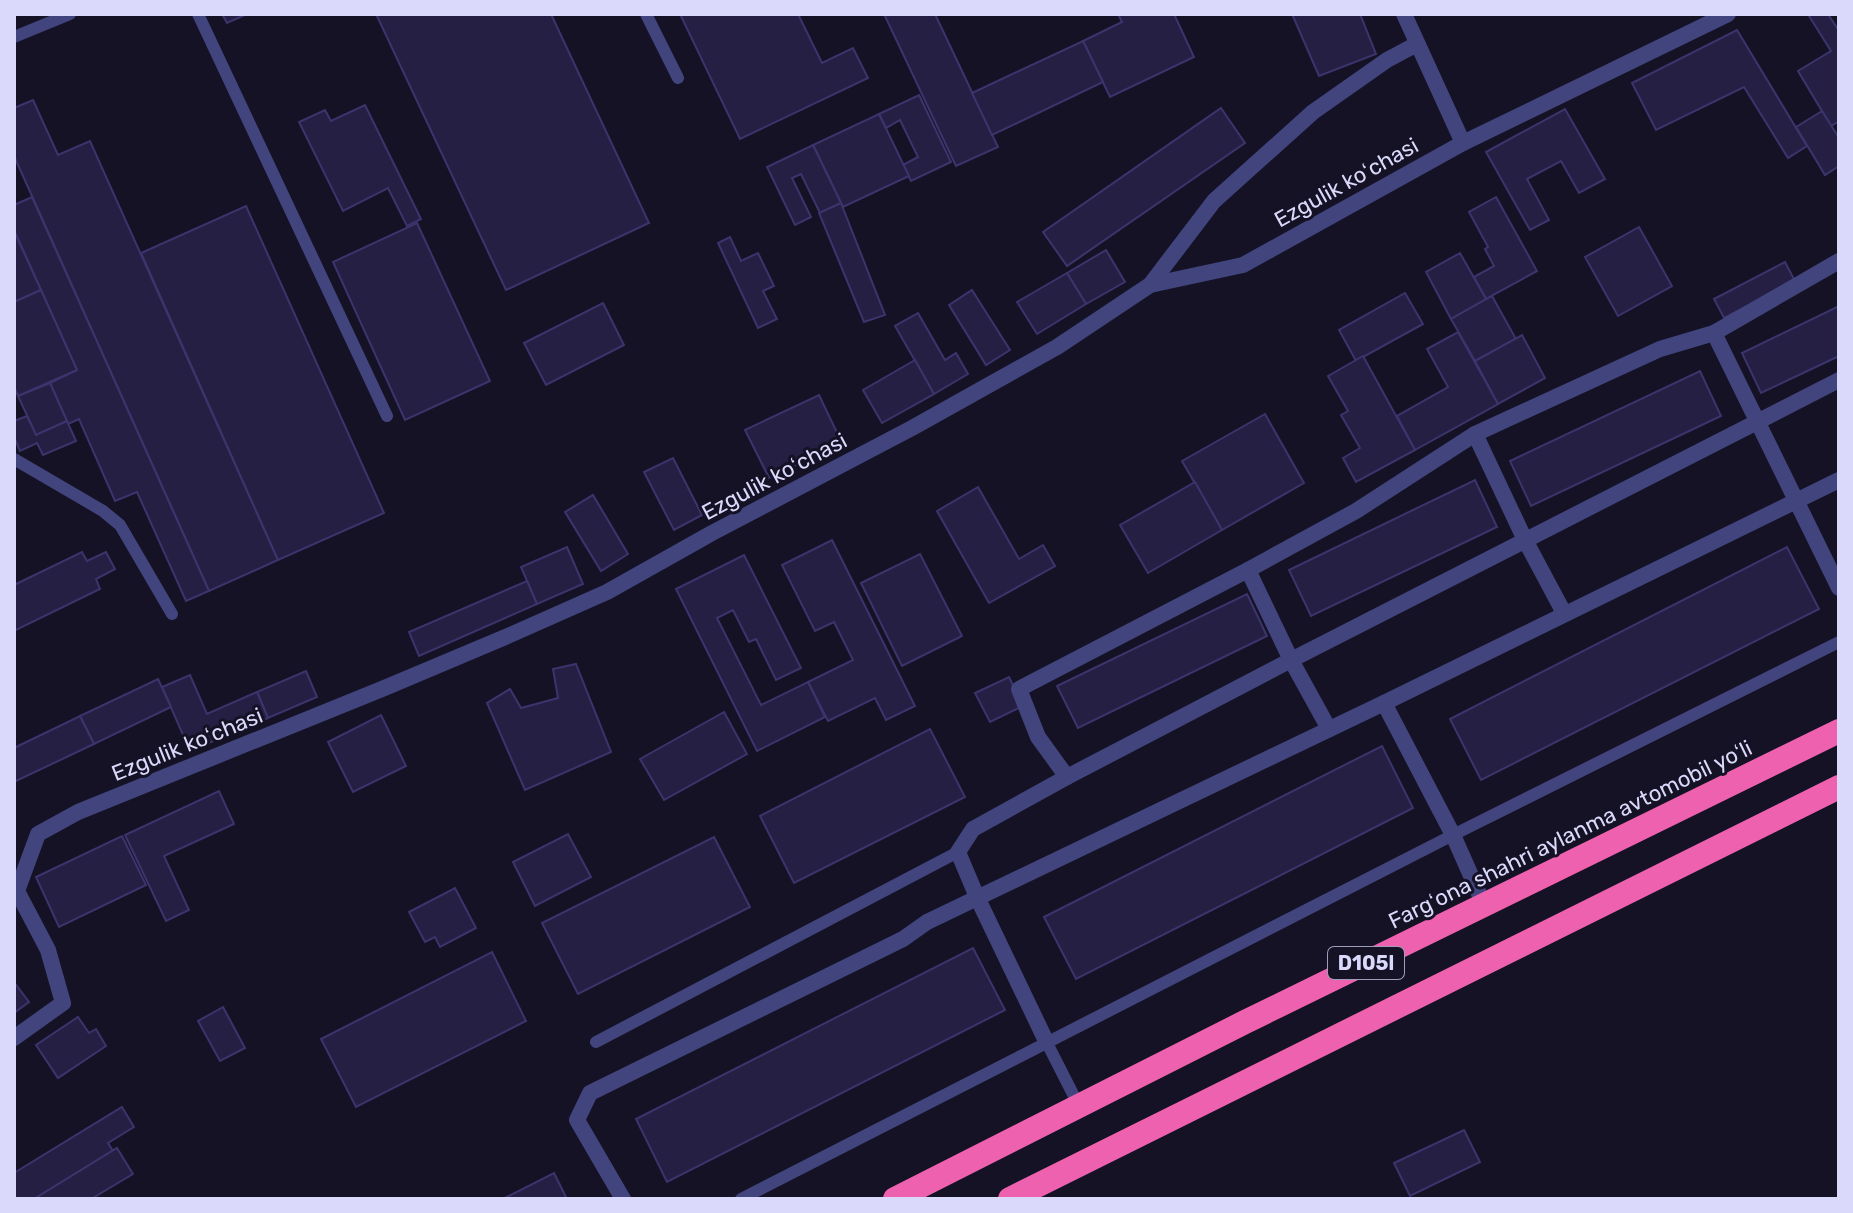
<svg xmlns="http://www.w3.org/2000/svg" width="1853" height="1213" viewBox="0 0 1853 1213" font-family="Rubik,sans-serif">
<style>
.building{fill:#252043;stroke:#3c346d;stroke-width:2}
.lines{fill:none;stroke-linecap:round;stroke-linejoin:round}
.lane{stroke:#42447e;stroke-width:12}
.street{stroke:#42447e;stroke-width:16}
.highway{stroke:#ee61ae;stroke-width:24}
.labels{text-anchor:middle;stroke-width:6;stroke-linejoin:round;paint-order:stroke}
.shield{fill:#141224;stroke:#9f9dba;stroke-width:2}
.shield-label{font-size:20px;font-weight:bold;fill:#dbd9fb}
.street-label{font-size:22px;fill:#dbd9fb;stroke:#141224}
</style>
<rect width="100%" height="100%" fill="#141224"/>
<!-- building -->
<g class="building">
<path d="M222 14H247L227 23Z"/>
<path d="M376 14H551L649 223 506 290Z"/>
<path d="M680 14H798L822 63 853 48 868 78 740 139Z"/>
<path d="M884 14H935L998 147 956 166Z"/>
<path d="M1118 14H1174L1194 57 1110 97 1083 41 1122 22Z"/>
<path d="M1292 14H1360L1376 54 1319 76Z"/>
<path d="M1813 14H1828L1839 31V121L1831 126 1798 71 1831 51 1809 16Z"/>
<path d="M1737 30 1807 146 1788 158 1744 87 1656 130 1632 83Z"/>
<path d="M1083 41 1103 82 992 135 972 93Z"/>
<path d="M919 95 951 162 911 181 903 165 918 157 900 120 886 128 879 114Z"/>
<path d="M33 100 58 155 90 141 278 560 209 591 14 156V108Z"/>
<path d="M365 105 421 219 407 226 388 188 343 211 299 122 325 110 331 121Z"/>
<path d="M1221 108 1245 143 1067 266 1043 232Z"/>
<path d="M1565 109 1605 179 1579 193 1561 161 1527 179 1549 220 1530 230 1486 152Z"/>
<path d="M1822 111 1839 138V166L1825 175 1796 127Z"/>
<path d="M879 114 909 176 843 207 813 145Z"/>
<path d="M813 145 841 203 820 213 801 174 792 178 811 217 795 225 767 167Z"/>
<path d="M32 197 209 591 186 601 137 492 115 501 79 419 68 424 50 383 77 370 14 230V205Z"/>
<path d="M1496 197 1537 271 1486 299 1474 277 1494 266 1485 249 1488 247 1469 212Z"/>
<path d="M841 203 885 315 864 322 819 213Z"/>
<path d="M246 206 384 513 278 560 141 253Z"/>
<path d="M417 223 490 381 405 420 333 262Z"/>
<path d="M1639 227 1672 286 1618 316 1585 257Z"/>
<path d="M14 233H15L41 290 14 302Z"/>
<path d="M730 237 741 261 758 253 774 286 763 291 777 319 758 328 718 243Z"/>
<path d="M1106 250 1125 282 1086 304 1067 273Z"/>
<path d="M1460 253 1486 299 1451 319 1426 272Z"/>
<path d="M1785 262 1795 281 1724 318 1714 299Z"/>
<path d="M1067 273 1086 304 1037 334 1017 302Z"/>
<path d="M41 290 77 370 18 396 14 387V302Z"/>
<path d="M972 290 1010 350 986 365 949 305Z"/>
<path d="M1405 293 1423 324 1356 361 1339 330Z"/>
<path d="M1492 296 1516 339 1475 361 1451 319Z"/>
<path d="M603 303 624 345 546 385 524 343Z"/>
<path d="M1839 306V356L1761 393 1742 353Z"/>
<path d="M918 313 945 360 956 353 968 374 934 394 895 326Z"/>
<path d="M1458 332 1498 404 1415 450 1397 416 1448 387 1427 349Z"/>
<path d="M1522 335 1545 378 1498 404 1475 361Z"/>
<path d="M1363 356 1415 450 1356 482 1343 458 1360 448 1341 415 1348 411 1328 376Z"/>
<path d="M915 360 934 394 882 423 863 390Z"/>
<path d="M1700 371 1721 416 1531 506 1510 461Z"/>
<path d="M50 383 67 421 36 435 18 396Z"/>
<path d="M819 395 842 443 769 478 745 430Z"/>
<path d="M1265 414 1304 483 1222 530 1182 461Z"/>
<path d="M27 416 36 435 67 421 76 441 43 455 37 443 20 451 14 437V421Z"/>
<path d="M673 458 702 515 674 530 644 472Z"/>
<path d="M1475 480 1497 527 1311 616 1289 570Z"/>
<path d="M1195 482 1222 530 1148 573 1120 525Z"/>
<path d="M978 487 1019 559 1043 545 1055 566 989 603 937 511Z"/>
<path d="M593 495 628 554 601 571 565 512Z"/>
<path d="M832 540 915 706 886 720 875 698 828 721 808 682 853 660 834 622 815 631 782 565Z"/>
<path d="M567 547 583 584 537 604 521 567Z"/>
<path d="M1787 547 1819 609 1481 780 1450 719Z"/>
<path d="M82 552 87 561 106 552 115 569 96 579 100 589 14 631V585Z"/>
<path d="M920 554 962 636 902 666 861 583Z"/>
<path d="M744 555 801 668 776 680 756 639 749 642 733 610 717 618 761 705 808 682 825 717 757 751 676 589Z"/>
<path d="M527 581 537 604 419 656 409 632Z"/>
<path d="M1247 594 1267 636 1078 728 1057 686Z"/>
<path d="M576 664 611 752 525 790 487 703 510 689 521 708 558 698 553 669Z"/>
<path d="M306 671 317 697 268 718 257 692Z"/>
<path d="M190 675 207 714 257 692 268 718 190 751 162 687Z"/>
<path d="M1009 677 1023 706 990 722 975 693Z"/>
<path d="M158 679 171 707 94 744 80 716Z"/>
<path d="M724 712 747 754 664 800 640 759Z"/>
<path d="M381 715 406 766 353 792 328 742Z"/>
<path d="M80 716 94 744 14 782V748Z"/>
<path d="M930 729 965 797 794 883 760 816Z"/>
<path d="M1382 746 1413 808 1076 979 1044 917Z"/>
<path d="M219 791 234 824 164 856 189 910 166 921 125 835Z"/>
<path d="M568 834 591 877 535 906 513 862Z"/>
<path d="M122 836 146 885 59 927 36 877Z"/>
<path d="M714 837 750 907 578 994 542 923Z"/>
<path d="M455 888 476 928 440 947 435 937 425 942 409 912Z"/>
<path d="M973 948 1005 1010 667 1182 636 1119Z"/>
<path d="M492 952 526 1021 356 1107 321 1039Z"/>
<path d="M14 982 29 1002 14 1013Z"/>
<path d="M223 1007 245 1048 220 1061 198 1021Z"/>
<path d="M78 1017 89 1033 96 1029 106 1046 58 1078 36 1045Z"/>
<path d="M122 1107 134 1127 108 1143 113 1151 34 1199H14V1173Z"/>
<path d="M1464 1130 1480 1162 1410 1196 1394 1163Z"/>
<path d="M117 1148 133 1174 91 1199H34Z"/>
<path d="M554 1173 567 1199H503Z"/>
</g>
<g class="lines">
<!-- lane -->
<g class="lane">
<path d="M198 14 387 416"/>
<path d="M646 14 678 78"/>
<path d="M14 37 70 14"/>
<path d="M14 459 103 511 120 525 172 614"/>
<path d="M596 1042 958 852"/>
<path d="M1047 1043 1079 1106"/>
<path d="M741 1199 1453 835 1839 642"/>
</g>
<!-- street -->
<g class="street">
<path d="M1404 14 1463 143"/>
<path d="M1839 261 1714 333 1660 349 1475 434 1356 511 1248 570 1019 689 1038 737 1067 777 1291 660 1839 380"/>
<path d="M1150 285 1214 201 1313 112 1387 60 1417 44"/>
<path d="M1714 333 1839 588"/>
<path d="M1475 434 1525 540 1564 613"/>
<path d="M1248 570 1291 660 1329 729"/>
<path d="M1384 703 1839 480"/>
<path d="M14 1038 63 1003 48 950 17 891 38 834 78 812 382 689 510 635 607 592 712 533 912 428 1057 347 1150 285 1243 265 1463 143 1728 14"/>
<path d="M1047 1043 977 897 958 852 973 829 1067 777"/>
<path d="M623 1199 577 1120 590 1093 903 939 927 922 1384 703 1453 835 1484 905"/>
</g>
<!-- highway -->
<g class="highway">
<path d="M895 1199 1245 1022 1839 731"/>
<path d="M1010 1199 1839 787"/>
</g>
</g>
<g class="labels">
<!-- shield labels -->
<rect class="shield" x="1328" y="947" width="76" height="32" rx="6"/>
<g class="shield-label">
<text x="1366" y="970">D105l</text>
</g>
<!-- street labels -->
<g class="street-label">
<text transform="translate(1346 182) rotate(-29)" y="8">Ezgulik koʻchasi</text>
<text transform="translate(774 476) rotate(-28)" y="8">Ezgulik koʻchasi</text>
<text transform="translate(187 744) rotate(-22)" y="8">Ezgulik koʻchasi</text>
<text transform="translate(1570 834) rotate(-26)" y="8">Fargʻona shahri aylanma avtomobil yoʻli</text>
</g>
</g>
<!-- border -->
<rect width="1853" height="1213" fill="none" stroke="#dbd9fb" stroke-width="32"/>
</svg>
